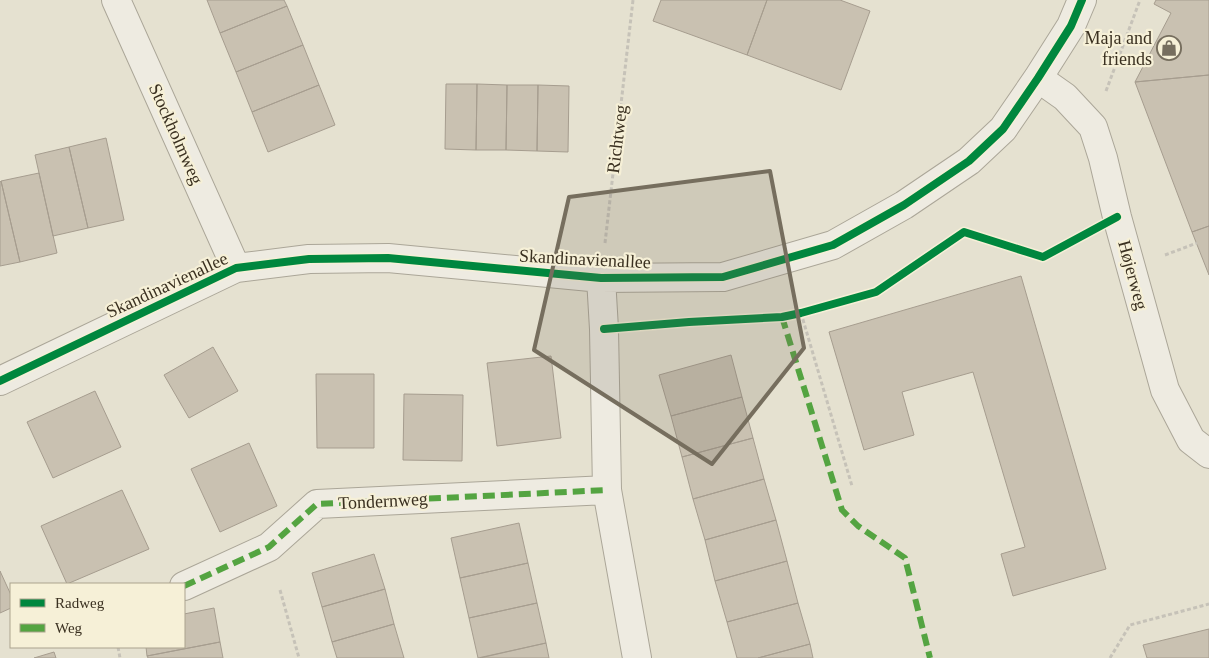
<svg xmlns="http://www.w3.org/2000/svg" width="1209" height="658" font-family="Georgia,serif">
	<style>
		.building { fill: #c9c1b1; stroke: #a69d8f }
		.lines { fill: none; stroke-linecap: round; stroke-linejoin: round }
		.street-casing { stroke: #aba698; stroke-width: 30 }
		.path { stroke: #c6c2b8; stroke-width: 3; stroke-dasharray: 4 2.5; stroke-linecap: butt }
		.street { stroke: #eeebe1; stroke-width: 28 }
		.quiet { stroke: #54a441; stroke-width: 6; stroke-dasharray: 12 6; stroke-linecap: butt }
		.cycleway-casing { stroke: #f6f0d7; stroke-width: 11 }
		.cycleway { stroke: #00873e; stroke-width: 8 }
		.marked { fill: #766e5e; fill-opacity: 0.2; stroke: #766e5e; stroke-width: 4; stroke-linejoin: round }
		.labels { text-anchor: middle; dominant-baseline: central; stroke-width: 4.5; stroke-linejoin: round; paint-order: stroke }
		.poi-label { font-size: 18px; fill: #3a3020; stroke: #f6f0d7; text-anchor: end }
		.street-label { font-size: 18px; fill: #3a3020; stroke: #f6f0d7 }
	</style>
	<rect width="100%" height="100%" fill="#e5e1d0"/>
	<!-- building -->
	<path class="building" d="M207,0H284L287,6L220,33Z
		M661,0H767L747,55L653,21Z
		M767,0H840L870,11L841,90L747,55Z
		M1156,0H1209V75L1135,82L1171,13L1154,4Z
		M287,6L303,45L236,72L220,33Z
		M303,45L319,85L252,112L236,72Z
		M1209,75V226L1192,232L1135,82Z
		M446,84H477L476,150L445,149Z
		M477,84L507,85L506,150H476Z
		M319,85L335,125L268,152L252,112Z
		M507,85H538L537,151L506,150Z
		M538,85L569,86L568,152L537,151Z
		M106,138L124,220L88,228L69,147Z
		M69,147L88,228L53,236L35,155Z
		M39,173L57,253L20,262L1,181Z
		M1,181L20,262L0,266V182Z
		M1209,226V275L1192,232Z
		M1021,276L1106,569L1013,596L1001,554L1025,547L973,372L902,392L914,435L864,450L829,332Z
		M213,347L238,391L189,418L164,375Z
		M731,355L742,397L671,416L659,375Z
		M551,356L561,438L497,446L487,363Z
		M316,374H374V448H317Z
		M95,391L121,447L53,478L27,422Z
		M404,394L463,395L462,461L403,460Z
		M742,397L753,438L682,457L671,416Z
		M753,438L764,479L693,499L682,457Z
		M249,443L277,506L220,532L191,469Z
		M764,479L776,520L705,540L693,499Z
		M122,490L149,549L67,584L41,526Z
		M776,520L787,561L715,581L705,540Z
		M519,523L528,563L460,578L451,538Z
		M374,554L385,589L322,607L312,573Z
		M787,561L798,603L727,622L715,581Z
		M528,563L537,603L469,618L460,578Z
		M0,571L11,595V608L0,613Z
		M385,589L394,624L332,642L322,607Z
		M537,603L546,643L478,658L469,618Z
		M798,603L810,644L758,658H737L727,622Z
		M214,608L220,642L147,656L146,647H184V614Z
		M394,624L404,658H337L332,642Z
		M1209,629V658H1147L1143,645Z
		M220,642L223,658H148L147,656Z
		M546,643L549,658H480Z
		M810,644L813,658H758Z
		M54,652L56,658H34Z"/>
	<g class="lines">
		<defs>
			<path id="street" d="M116,0L236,268
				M1038,78L1065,97L1093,127L1103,158L1117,217L1165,390L1191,440L1209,454
				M601,278L604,329L607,490L637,658
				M0,381L236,268L309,259L388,258L601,278L723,277L833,245L904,205L969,161L1003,129L1038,78L1071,26L1082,0
				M184,586L269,547L317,504L607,490"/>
		</defs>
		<!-- street casing -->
		<use href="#street" class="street-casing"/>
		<!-- path -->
		<path class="path" d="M1106,91L1140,0
			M605,243L633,0
			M1165,255L1197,243
			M801,313L852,486
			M280,590L299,658
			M118,647L120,658
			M1110,658L1130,625L1209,604"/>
		<!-- street -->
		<use href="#street" class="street"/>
		<!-- quiet -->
		<path class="quiet" d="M782,317L842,510L858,526L905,558L930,658
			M184,586L269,547L317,504L607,490"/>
		<defs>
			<path id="cycleway" d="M604,329L689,322L782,317L801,313L876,292L964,232L1043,257L1117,217
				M0,381L236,268L309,259L388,258L601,278L723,277L833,245L904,205L969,161L1003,129L1038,78L1071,26L1082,0"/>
		</defs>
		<!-- cycleway casing -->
		<use href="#cycleway" class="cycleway-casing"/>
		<!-- cycleway -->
		<use href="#cycleway" class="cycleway"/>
	</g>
	<!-- marked area -->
	<path class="marked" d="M770,171L804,348L712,464L534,350L569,197Z"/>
	<!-- icons -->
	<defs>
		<symbol id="shop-ring" viewBox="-11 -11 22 22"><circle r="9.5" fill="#f6f0d7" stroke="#766e5e" stroke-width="1.5"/><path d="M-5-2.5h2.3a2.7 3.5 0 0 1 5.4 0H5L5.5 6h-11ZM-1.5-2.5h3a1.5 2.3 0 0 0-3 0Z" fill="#766e5e"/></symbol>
	</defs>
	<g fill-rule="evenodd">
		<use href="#shop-ring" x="1155" y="34" width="28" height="28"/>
	</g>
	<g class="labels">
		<!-- poi labels -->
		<g class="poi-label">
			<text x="1152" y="38">Maja and<tspan x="1152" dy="21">friends</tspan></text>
		</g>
		<!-- street labels -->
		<g class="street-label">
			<text transform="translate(176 134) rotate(66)">Stockholmweg</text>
			<text transform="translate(617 139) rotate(-83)">Richtweg</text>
			<text transform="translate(585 259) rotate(3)">Skandinavienallee</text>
			<text transform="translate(1133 275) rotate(75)">Højerweg</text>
			<text transform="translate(167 285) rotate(-25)">Skandinavienallee</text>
			<text transform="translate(383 501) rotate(-3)">Tondernweg</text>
		</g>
	</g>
	<!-- legend -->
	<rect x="10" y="583" width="175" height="65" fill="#f6f0d7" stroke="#aba38e"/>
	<rect x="20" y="599" width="25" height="8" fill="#00873e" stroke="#aba38e"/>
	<text x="55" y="608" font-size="15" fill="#3a3020">Radweg</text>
	<rect x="20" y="624" width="25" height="8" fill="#54a441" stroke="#aba38e"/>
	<text x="55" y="633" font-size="15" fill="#3a3020">Weg</text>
</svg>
